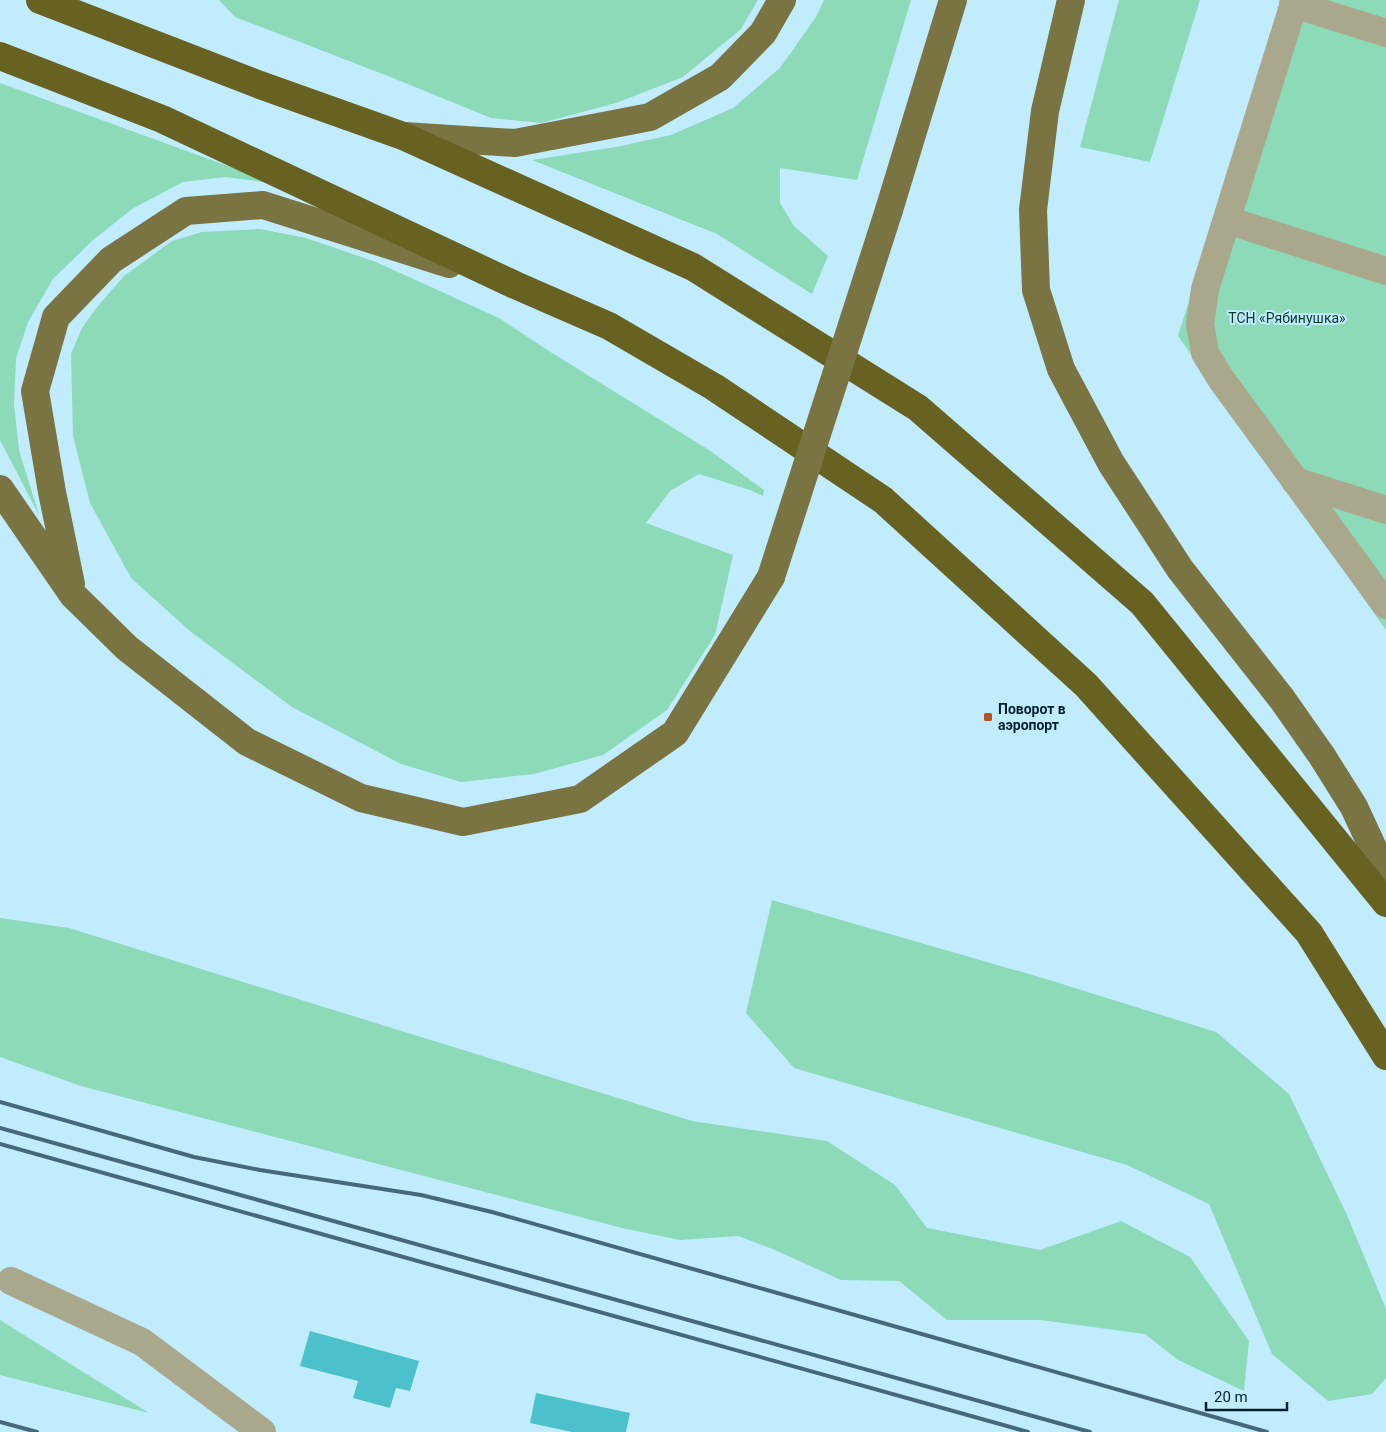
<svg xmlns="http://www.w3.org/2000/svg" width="1386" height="1432" font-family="Roboto,sans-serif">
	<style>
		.green { fill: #8cdab7 }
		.building { fill: #4cc1cc }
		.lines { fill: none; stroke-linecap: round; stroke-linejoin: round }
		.minor { stroke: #a9a88d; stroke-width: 28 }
		.major { stroke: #797441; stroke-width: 28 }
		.highway { stroke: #676222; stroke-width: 28 }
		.rail { stroke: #456976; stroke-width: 4 }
		.major-bridge { stroke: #797441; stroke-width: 28 }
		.poi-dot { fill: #b65220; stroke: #c1ecfe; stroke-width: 2 }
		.labels { text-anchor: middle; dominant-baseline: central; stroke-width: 4; stroke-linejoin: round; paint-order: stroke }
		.park-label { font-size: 14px; fill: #043b28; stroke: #c1ecfe }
		.poi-label { font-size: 14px; font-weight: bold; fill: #01202b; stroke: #c1ecfe; text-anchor: start }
	</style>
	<rect width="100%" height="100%" fill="#c1ecfe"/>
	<!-- green -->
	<path class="green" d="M219,0H758L741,29L683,77L616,103L541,123L491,118L393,78L235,17Z
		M824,0H911L857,180L780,168V203L794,226L828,256L812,294L717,234L532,160L616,147L671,135L733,108L780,68L816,17Z
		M1119,0H1200L1150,162L1080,147Z
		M1285,0H1386V630L1178,336Z
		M0,83L277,184L226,177L183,182L132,209L92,241L53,279L28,322L16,359L14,404L19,450L39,515L0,440Z
		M260,229L306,238L376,262L499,318L552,353L709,450L764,490L763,496L750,490L699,474L670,491L646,523L733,555L715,635L667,710L603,755L534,774L461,782L401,764L292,707L191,632L131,578L90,503L73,436L71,354L82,328L97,307L124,276L172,241L202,232Z
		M772,900L1046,979L1216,1032L1289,1094L1347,1215L1386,1309V1378L1372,1394L1328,1401L1272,1354L1209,1204L1127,1165L794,1068L746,1013Z
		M0,918L69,928L692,1121L827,1141L895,1185L927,1228L1040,1250L1121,1221L1190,1257L1249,1341L1244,1391L1178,1360L1145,1334L1040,1320H947L899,1281L841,1280L775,1250L738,1236L680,1240L622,1228L81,1086L0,1057Z
		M0,1320L149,1413L0,1375Z"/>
	<!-- building -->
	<path class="building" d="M310,1331L419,1361L410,1391L396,1388L390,1408L353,1398L358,1381L300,1366Z
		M536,1393L630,1413L626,1432H572L530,1423Z"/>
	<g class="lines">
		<!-- minor -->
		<path class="minor" d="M1295,0L1205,289L1200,324L1205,353L1221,379L1386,605
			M1293,4L1386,33
			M1227,220L1386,271
			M1295,481L1386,510
			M11,1281L142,1342L262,1432"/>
		<!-- major -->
		<path class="major" d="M1071,0L1045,111L1033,210L1036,290L1061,369L1111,463L1180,569L1282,699L1322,756L1354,807L1386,876
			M404,136L515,143L650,117L720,77L763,33L782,0
			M889,210L953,0
			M0,489L73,595L127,648L247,742L361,798L463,822L580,799L675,733L771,577
			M71,584L52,492L35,391L56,317L111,260L186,211L263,205L449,264"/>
		<!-- highway -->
		<path class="highway" d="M40,0L260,85L403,136L693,267L918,408L1142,603L1386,903
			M0,56L162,119L515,285L609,326L714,387L883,500L1086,685L1309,933L1386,1056"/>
		<!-- rail -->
		<path class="rail" d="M0,1102L194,1157L260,1170L421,1195L492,1212L1267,1432
			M0,1128L1090,1432
			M0,1144L1028,1432
			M0,1422L37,1432"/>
		<!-- major-bridge -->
		<path class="major-bridge" d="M771,577L889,210"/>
	</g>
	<!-- markers -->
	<rect class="poi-dot" x="983" y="712" width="10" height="10" rx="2.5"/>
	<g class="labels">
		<!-- park labels -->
		<g class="park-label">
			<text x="1287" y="318">ТСН «Рябинушка»</text>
		</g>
		<!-- poi labels -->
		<g class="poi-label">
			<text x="998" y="709">Поворот в<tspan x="998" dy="16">аэропорт</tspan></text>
		</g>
	</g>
	<!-- scale -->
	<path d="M1206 1402v8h81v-8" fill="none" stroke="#01202b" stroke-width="2.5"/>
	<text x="1214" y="1402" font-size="15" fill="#01202b" stroke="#c1ecfe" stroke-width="4" paint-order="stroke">20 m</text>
</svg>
